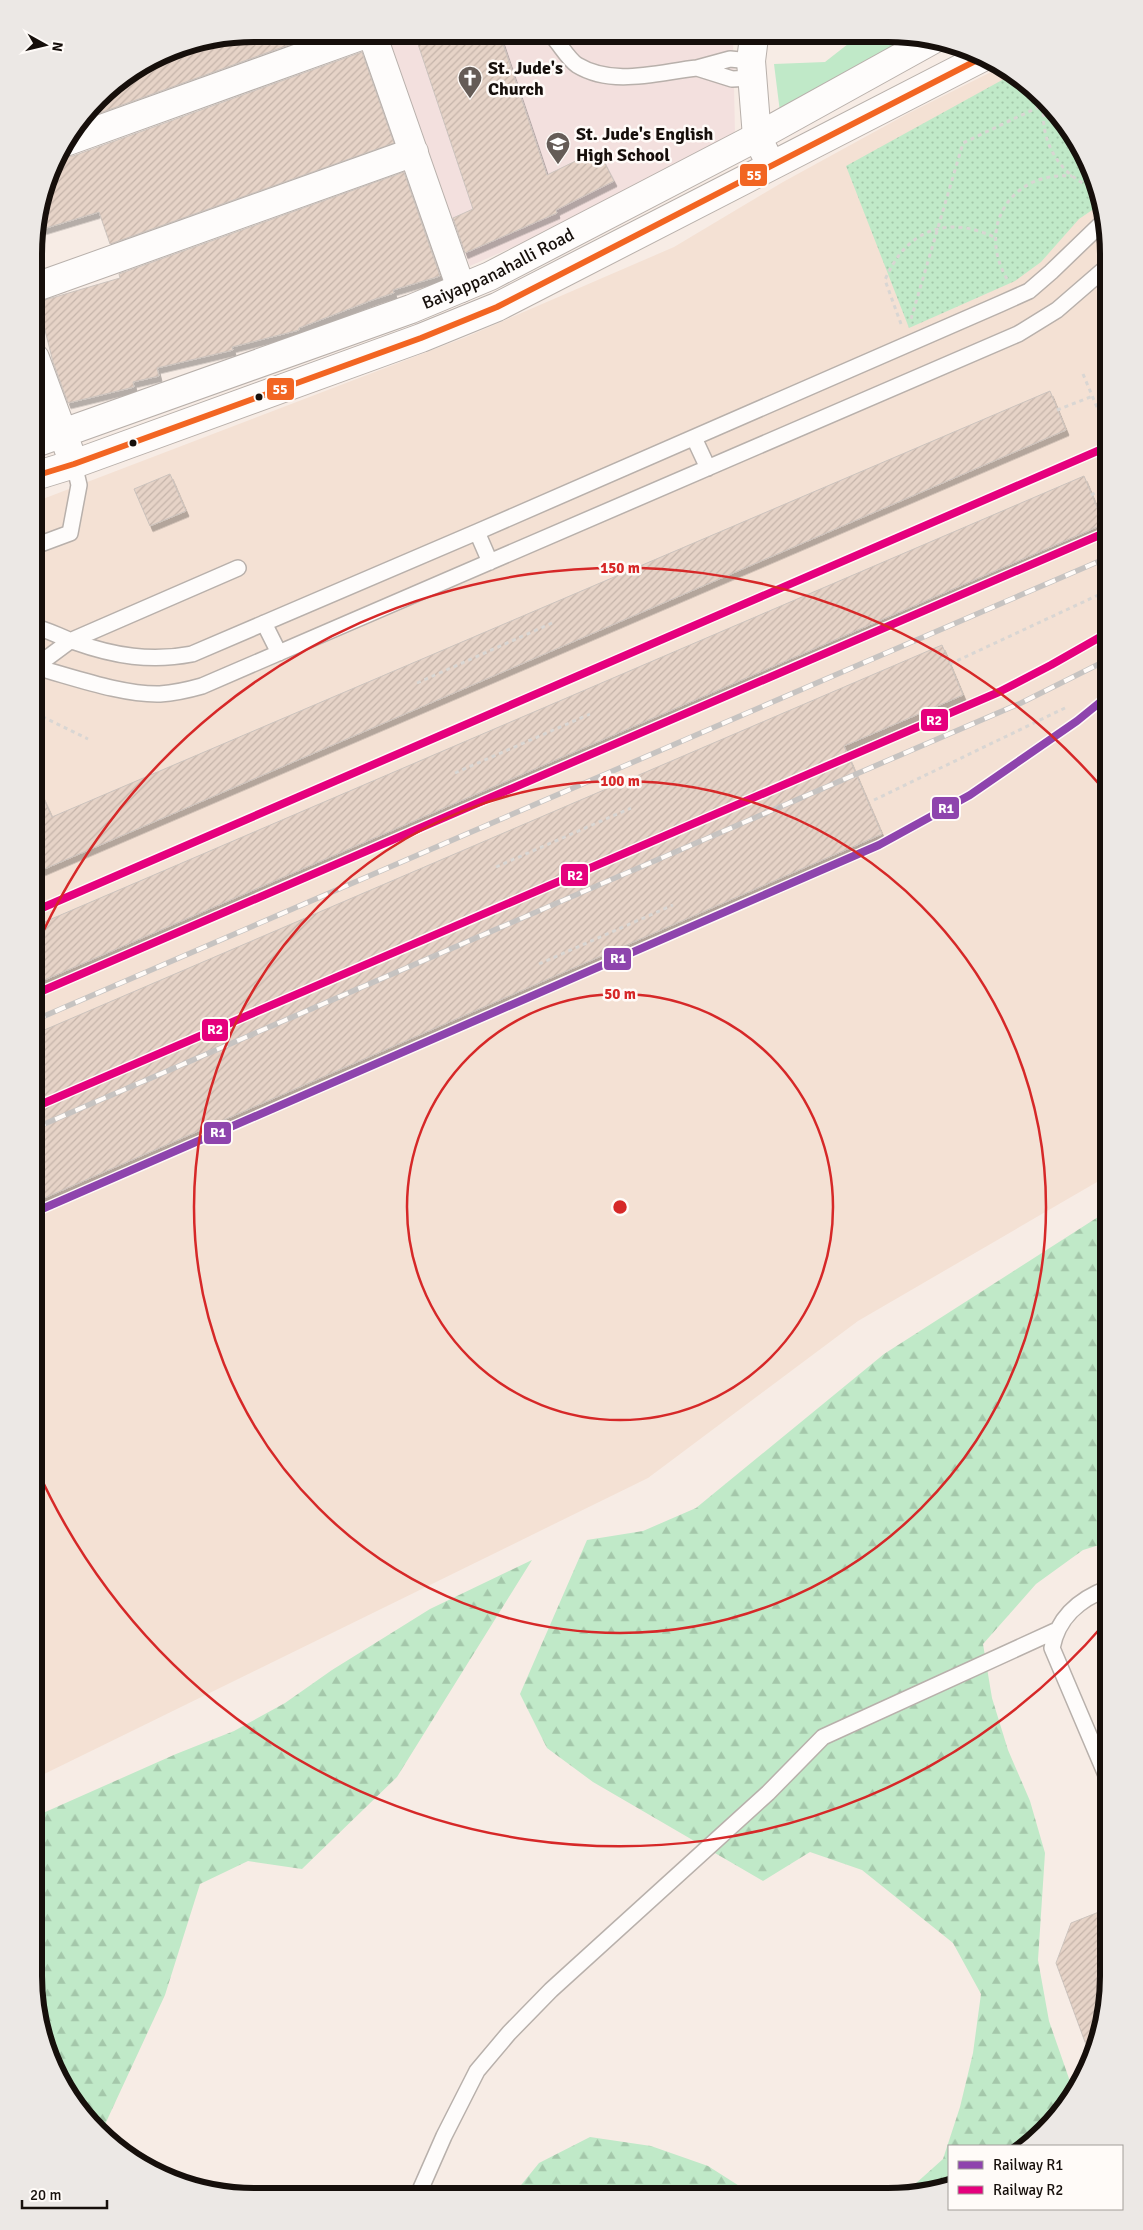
<svg xmlns="http://www.w3.org/2000/svg" width="1143" height="2230" font-family="Signika,sans-serif">
	<style>
		.built { fill: #f4e1d4 }
		.education { fill: #f3e0de }
		.forest { fill: url(#forest-firs) }
		.park { fill: #c0e9c8 }
		.garden { fill: url(#garden-dots) }
		.building { fill: url(#building-hatch); stroke: #ccc3bd; filter: url(#shadow) }
		.lines { fill: none; stroke-linecap: round; stroke-linejoin: round }
		.service-casing { stroke: #b8b0ab; stroke-width: 18 }
		.minor-casing { stroke: #b8b0ab; stroke-width: 30 }
		.tertiary-casing { stroke: #b8b0ab; stroke-width: 30 }
		.path { stroke: #d9d6d3; stroke-width: 3; stroke-dasharray: 4 4; stroke-linecap: butt }
		.service { stroke: #fefcfb; stroke-width: 15 }
		.minor { stroke: #fefcfb; stroke-width: 28 }
		.tertiary { stroke: #fefcfb; stroke-width: 28 }
		.rail-casing { stroke: #c6c3c1; stroke-width: 5.5 }
		.rail { stroke: #fffbf8; stroke-width: 4; stroke-dasharray: 11; stroke-linecap: butt }
		.bus-1-casing { stroke: #fffbf8; stroke-width: 10 }
		.bus-1 { stroke: #f26522; stroke-width: 6 }
		.rail-1-casing { stroke: #fffbf8; stroke-width: 11 }
		.rail-2-casing { stroke: #fffbf8; stroke-width: 11 }
		.rail-1 { stroke: #8e44ad; stroke-width: 8 }
		.rail-2 { stroke: #e5007d; stroke-width: 8 }
		.ring { fill: none; stroke: #d62828; stroke-width: 2.5 }
		.bus-dot { fill: #160f0b; stroke: #fffbf8; stroke-width: 2 }
		.labels { text-anchor: middle; dominant-baseline: central; stroke-width: 5; stroke-linejoin: round; paint-order: stroke }
		.poi-label { font-size: 18px; font-weight: bold; fill: #160f0b; stroke: #fffbf8; text-anchor: start }
		.street-label { font-size: 18px; fill: #160f0b; stroke: #fffbf8 }
		.rim { fill: none; stroke: #160f0b; stroke-width: 6 }
		.centre { fill: #d62828; stroke: #fffbf8; stroke-width: 2.5 }
		.ring-label { font-size: 15px; text-anchor: middle; font-weight: bold; fill: #d62828; stroke: #fffbf8; stroke-width: 5; stroke-linejoin: round; paint-order: stroke }
		.line-badge { stroke: #fffbf8; stroke-width: 2 }
		.badge-label { font-size: 14px; text-anchor: middle; font-weight: bold; fill: #fff }
	</style>
	<defs>
		<pattern id="forest-firs" width="22" height="20" patternUnits="userSpaceOnUse" patternTransform="scale(1.25)"><rect width="22" height="20" fill="#c0e9c8"/><path d="M5 1l3.5 6h-7zM16 11l3.5 6h-7z" fill="#a4c7aa"/></pattern>
		<pattern id="garden-dots" width="8" height="8" patternUnits="userSpaceOnUse" patternTransform="scale(1.25)"><rect width="8" height="8" fill="#c0e9c8"/><path d="M2 2h.1M6 6h.1" fill="none" stroke="#a4c7aa" stroke-width="1.8" stroke-linecap="round"/></pattern>
		<pattern id="building-hatch" width="6" height="6" patternUnits="userSpaceOnUse" patternTransform="scale(1.25)"><rect width="6" height="6" fill="#e6d3c7"/><path d="M-1 1l2-2M0 6l6-6M5 7l2-2" fill="none" stroke="#c5b4aa"/></pattern>
		<filter id="shadow"><feDropShadow dx="3" dy="5.5" stdDeviation="0" flood-color="#0004"/></filter>
	</defs>
	<rect width="100%" height="100%" fill="#f7ece5"/>
	<!-- built -->
	<path class="built" d="M1001,67L1034,88L1072,132L1098,184L1109,254V1175L858,1321L648,1478L34,1779L35,502L466,337L674,247L783,182L907,114Z"/>
	<!-- education -->
	<path class="education" d="M384,35L733,37L735,136L631,195L470,266Z"/>
	<!-- forest -->
	<path class="forest" d="M1109,1210V1542L1083,1550L1036,1584L983,1644L992,1698L1008,1750L1030,1801L1045,1853L1038,1960L1049,2021L1074,2093L1064,2110L1025,2146H949V2186L904,2194L943,2159L960,2107L973,2053L981,1994L953,1943L862,1870L810,1852L763,1881L593,1782L547,1748L520,1694L587,1540L643,1531L696,1508L884,1354Z
		M532,1560L397,1777L302,1869L248,1861L200,1884L165,1995L101,2133L71,2099L45,2046L34,1976V1817L176,1754L234,1731L285,1703L332,1670L430,1609Z
		M590,2137L651,2146L708,2166L755,2196L513,2195L539,2163Z"/>
	<!-- park -->
	<path class="park" d="M857,37L906,38L780,112L774,64L825,62Z"/>
	<!-- garden -->
	<path class="garden" d="M1013,74C1057,103 1092,152 1101,204L1079,219L1041,262L1015,281L909,328L846,166Z"/>
	<!-- building -->
	<path class="building" d="M254,34H319L86,118L109,89L170,50Z
		M415,35H500L547,175L598,150L614,181L556,210L557,213L465,253L453,218L473,209Z
		M362,52L394,143L110,244L99,212L36,231V226L59,153L66,156H73Z
		M404,172L440,276L393,290L394,293L375,299L299,328V330L232,347L233,350L157,368L159,376L133,382L134,387L68,403L53,362L38,302L120,278L119,274Z
		M1050,391L1066,430L35,873V780L52,817Z
		M170,474L186,511L150,526L134,489Z
		M1084,476L1104,524L35,984V926Z
		M942,645L963,695L844,746L882,834L35,1202V1034Z
		M1109,1908V1991L1092,2061L1056,1963L1071,1923Z"/>
	<g class="lines">
		<defs>
			<path id="service" d="M552,36C560,44 568,59 577,65C613,87 659,72 697,68
				M751,61L730,59L697,68L732,79L752,78
				M694,438L708,468
				M477,532L490,562
				M35,546L70,533L79,485L74,464
				M264,623L279,653
				M35,627C49,630 62,638 75,642C114,656 151,662 192,654L477,532L1000,304L1029,291L1051,272L1104,221
				M35,667C73,677 122,695 160,694C174,693 188,690 202,686L1018,334L1057,310L1109,265
				M35,667L70,641L238,568
				M1109,1782L1052,1648C1058,1617 1079,1599 1109,1588
				M418,2195L444,2136L477,2071L509,2033L551,1990L768,1793L823,1737L1055,1631"/>
			<path id="minor" d="M372,34L461,288
				M754,37L751,61L757,137L771,165
				M68,141L366,34
				M36,287L414,152
				M35,358L74,464"/>
			<g id="tertiary">
				<path id="s1" d="M35,443L411,309L490,276L757,137L934,39"/>
				<path d="M35,476L74,464L421,338L497,307L985,56"/>
			</g>
		</defs>
		<!-- service casing -->
		<use href="#service" class="service-casing"/>
		<!-- minor casing -->
		<use href="#minor" class="minor-casing"/>
		<!-- tertiary casing -->
		<use href="#tertiary" class="tertiary-casing"/>
		<!-- path -->
		<path class="path" d="M1044,105C1039,143 1062,179 1099,190
			M1007,279C976,226 1012,171 1072,176
			M911,319L963,143L1047,103
			M901,324L885,280C906,230 947,214 996,238
			M1083,374L1109,436
			M1057,410L1093,396
			M1091,495L1109,486
			M950,664L1109,590
			M417,683L552,623
			M35,713L88,739
			M455,773L590,714
			M874,800L1065,708
			M496,867L631,808
			M539,964L673,905"/>
		<!-- service -->
		<use href="#service" class="service"/>
		<!-- minor -->
		<use href="#minor" class="minor"/>
		<!-- tertiary -->
		<use href="#tertiary" class="tertiary"/>
		<defs>
			<path id="rail" d="M35,911L1109,446
				M35,994L1109,531
				M35,1020L1109,557
				M35,1107L999,692L1051,665L1109,632
				M35,1128L1021,703L1109,659
				M35,1212L879,845L970,795L1077,721L1109,695"/>
		</defs>
		<!-- rail casing -->
		<use href="#rail" class="rail-casing"/>
		<!-- rail -->
		<use href="#rail" class="rail"/>
		<defs>
			<path id="bus-1" d="M35,476L74,464L421,338L497,307L985,56"/>
		</defs>
		<!-- bus-1 casing -->
		<use href="#bus-1" class="bus-1-casing"/>
		<!-- bus-1 -->
		<use href="#bus-1" class="bus-1"/>
		<defs>
			<path id="rail-1" d="M35,1212L879,845L970,795L1077,721L1109,695"/>
			<path id="rail-2" d="M35,911L1109,446
				M35,994L1109,531
				M35,1107L999,692L1051,665L1109,632"/>
		</defs>
		<!-- rail-1 casing -->
		<use href="#rail-1" class="rail-1-casing"/>
		<!-- rail-2 casing -->
		<use href="#rail-2" class="rail-2-casing"/>
		<!-- rail-1 -->
		<use href="#rail-1" class="rail-1"/>
		<!-- rail-2 -->
		<use href="#rail-2" class="rail-2"/>
	</g>
	<!-- distance rings -->
	<g class="ring">
		<circle cx="620" cy="1207" r="213"/>
		<circle cx="620" cy="1207" r="426"/>
		<path d="M1106 1622A639 639 0 0 1 36 1467M36 947A639 639 0 0 1 1106 792"/>
	</g>
	<!-- icons -->
	<defs>
		<symbol id="church-pin" viewBox="-11 -11 22 30"><path d="M0 17L-7.5 6A9.5 9.5 0 1 1 7.5 6Z" fill="#655c57" stroke="#fffbf8"/><path d="M-1.2-6h2.4v3.5h3.3v2.4h-3.3V6h-2.4V-.1h-3.3v-2.4h3.3Z" fill="#fff"/></symbol>
		<symbol id="school-pin" viewBox="-11 -11 22 30"><path d="M0 17L-7.5 6A9.5 9.5 0 1 1 7.5 6Z" fill="#655c57" stroke="#fffbf8"/><path d="M0-5L7-2L0 1L-7-2ZM-4 1L0 2.5L4 1V4Q0 6-4 4Z" fill="#fff"/></symbol>
	</defs>
	<g fill-rule="evenodd">
		<use href="#church-pin" x="456" y="64" width="28" height="38"/>
		<use href="#school-pin" x="544" y="130" width="28" height="38"/>
	</g>
	<!-- markers -->
	<g class="bus-dot">
		<circle cx="259" cy="397" r="4.5"/>
		<circle cx="133" cy="443" r="4.5"/>
	</g>
	<g class="labels">
		<!-- poi labels -->
		<g class="poi-label">
			<text x="488" y="68">St. Jude's<tspan x="488" dy="21">Church</tspan></text>
			<text x="576" y="134">St. Jude's English<tspan x="576" dy="21">High School</tspan></text>
		</g>
		<!-- street labels -->
		<g class="street-label">
			<text stroke="none"><textPath href="#s1" startOffset="495">Baiyappanahalli Road</textPath></text>
		</g>
	</g>
	<!-- crop -->
	<path d="M0 0H1143V2230H0ZM254 42H888A212 212 0 0 1 1100 254V1976A212 212 0 0 1 888 2188H254A212 212 0 0 1 42 1976V254A212 212 0 0 1 254 42Z" fill="#ece8e5" fill-rule="evenodd"/>
	<path class="rim" d="M254 42H888A212 212 0 0 1 1100 254V1976A212 212 0 0 1 888 2188H254A212 212 0 0 1 42 1976V254A212 212 0 0 1 254 42Z"/>
	<circle cx="620" cy="1207" r="8" class="centre"/>
	<g class="ring-label">
		<text x="620" y="573">150 m</text>
		<text x="620" y="786">100 m</text>
		<text x="620" y="999">50 m</text>
	</g>
	<g class="line-badge">
		<rect x="739" y="163" width="29" height="24" rx="5" fill="#f26522"/>
		<rect x="266" y="377" width="29" height="24" rx="5" fill="#f26522"/>
		<rect x="920" y="708" width="29" height="24" rx="5" fill="#e5007d"/>
		<rect x="931" y="796" width="29" height="24" rx="5" fill="#8e44ad"/>
		<rect x="560" y="863" width="29" height="24" rx="5" fill="#e5007d"/>
		<rect x="603" y="947" width="29" height="24" rx="5" fill="#8e44ad"/>
		<rect x="201" y="1018" width="28" height="24" rx="5" fill="#e5007d"/>
		<rect x="203" y="1121" width="29" height="24" rx="5" fill="#8e44ad"/>
	</g>
	<g class="badge-label">
		<text x="754" y="180">55</text>
		<text x="280" y="394">55</text>
		<text x="934" y="725">R2</text>
		<text x="946" y="813">R1</text>
		<text x="575" y="880">R2</text>
		<text x="618" y="963">R1</text>
		<text x="215" y="1034">R2</text>
		<text x="218" y="1137">R1</text>
	</g>
	<!-- legend -->
	<rect x="948" y="2145" width="175" height="65" fill="#fffbf8" stroke="#a29d99"/>
	<rect x="958" y="2161" width="25" height="8" fill="#8e44ad" stroke="#a29d99"/>
	<text x="993" y="2170" font-size="15" fill="#160f0b">Railway R1</text>
	<rect x="958" y="2186" width="25" height="8" fill="#e5007d" stroke="#a29d99"/>
	<text x="993" y="2195" font-size="15" fill="#160f0b">Railway R2</text>
	<!-- north arrow -->
	<g transform="translate(45 45) rotate(98)" stroke="#fffbf8" stroke-width="4" paint-order="stroke">
	<path d="M0-4L9 19L0 12L-9 19Z" fill="#160f0b"/>
	<text y="-8" font-size="14" font-weight="bold" text-anchor="middle" fill="#160f0b">N</text>
	</g>
	<!-- scale -->
	<path d="M22 2200v8h85v-8" fill="none" stroke="#160f0b" stroke-width="2.5"/>
	<text x="30" y="2200" font-size="15" fill="#160f0b" stroke="#fffbf8" stroke-width="4" paint-order="stroke">20 m</text>
</svg>
